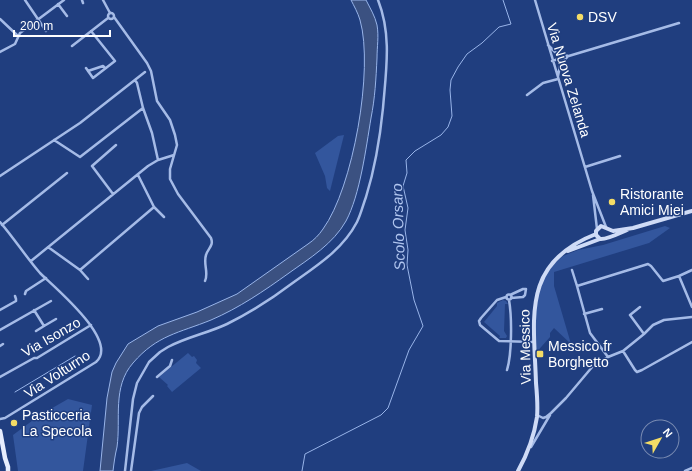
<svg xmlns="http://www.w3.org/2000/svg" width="692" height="471" font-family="Helvetica,sans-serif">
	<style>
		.green { fill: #33569d }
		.water { fill: #3b5181; stroke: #98b4e9 }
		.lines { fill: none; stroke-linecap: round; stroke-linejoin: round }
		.stream { stroke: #98b4e9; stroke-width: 1 }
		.street { stroke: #a5bbe7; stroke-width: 2.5 }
		.secondary { stroke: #cfdbf6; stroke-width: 4 }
		.primary { stroke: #e7edfd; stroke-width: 4.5 }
		.poi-dot { fill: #f4dc66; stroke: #203e7f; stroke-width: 1.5 }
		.labels { text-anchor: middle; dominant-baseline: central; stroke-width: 3; stroke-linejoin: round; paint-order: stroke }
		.poi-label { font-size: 14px; fill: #fff; stroke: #203e7f; text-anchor: start }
		.street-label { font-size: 14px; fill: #fff; stroke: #203e7f }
		.water-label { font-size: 15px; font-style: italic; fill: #b0c5ef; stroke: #203e7f }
	</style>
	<rect width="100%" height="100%" fill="#203e7f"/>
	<!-- green -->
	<path class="green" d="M344,135L330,191L327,188L325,176L315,153L338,136Z
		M665,226L670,228L649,243L554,272V286L571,344L554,328L550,333V337L534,355L533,310L537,287L547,269L563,256L578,250L603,245Z
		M503,300L506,301L508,304H505L504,331L507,336L506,338H499L500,336L484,322L497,306V303Z
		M188,353L192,357L194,356L197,360L196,363L201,368L172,392L167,386L168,385L159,377Z
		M68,399L92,405L83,471H18L13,435L40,415Z
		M187,463L201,471H151Z"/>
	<!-- water -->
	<path class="water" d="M351,0H366C370,8 375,16 377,25C379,36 377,47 377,58C376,79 375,98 371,118C366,148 360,195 346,221C333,244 310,258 289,273C264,291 239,308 211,320C179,333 157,335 133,363C112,387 121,419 117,447C115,455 114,463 113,471H100L107,398L112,372L116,363L128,344L158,326L197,312L237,294L308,244C314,240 319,235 323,229C353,188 374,69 360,20C358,13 354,6 351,0Z"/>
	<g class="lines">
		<!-- stream -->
		<path class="stream" d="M15,392L75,356
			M302,471L305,454L381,415L388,408L409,350L423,326L414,300L407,265L408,250L405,230L408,208L403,186L407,173L406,160L415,151L441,135L448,127L452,116L450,90L451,80L458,67L467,54L482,43L499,27L511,24L503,0"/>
		<!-- street -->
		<path class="street" d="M25,0L46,31
			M82,0L83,3
			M103,0L110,13
			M535,0L592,191L606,227
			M58,4L67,16
			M108 16a3 3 0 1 1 6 0a3 3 0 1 1-6 0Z
			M114,17L147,63L151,71L157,101L170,120L175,135L177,145L170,169V179L178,194L211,238C214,246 208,248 206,255C203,264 209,273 205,281
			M0,19L18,36
			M548,45L555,52L568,56
			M72,46L108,18
			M0,52L15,44L20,33L64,0
			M552,61L679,23
			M86,68L93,78L115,61L91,31
			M88,71L103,66L105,68
			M558,76L560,66L568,56
			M135,80L137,83L143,108L152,133L158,160
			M527,95L543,83L558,79
			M54,140L80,157L143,108
			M585,167L620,156
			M138,175L154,207L164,217
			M0,176L80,123L145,72
			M113,194L92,166L116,145
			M593,195L597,229
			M0,222C14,238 26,257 40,273C54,287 120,341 96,362L5,418L0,419
			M2,225L67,173
			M48,247L80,270L154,207
			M31,261L148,166L158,160L174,155
			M80,270L88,279
			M572,270L577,286
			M692,270L679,276L692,307
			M25,294L26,291L46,278
			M506.5 297a2.5 2.5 0 1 1 5 0a2.5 2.5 0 1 1-5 0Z
			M510,295L523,289H526L525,295L523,297L511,298
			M506,297L497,300L481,318L479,321L480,325L499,341L534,342
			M640,307L630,315L644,334
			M0,310L16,301V299L15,296
			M34,310L44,326L56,319
			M584,314L602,309
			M0,330L51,301
			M36,331L44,326
			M0,346L3,344
			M623,351L635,370L637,372L642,370L692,342
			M608,357L590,333L577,286L648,264L651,266L663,281L679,276
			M507,370C512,354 512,317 509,300
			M0,377L34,358H37L91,325
			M157,377L170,366L172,360
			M537,415L543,418L546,417L551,413L566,398L593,366L608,357L623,351L644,334L653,325L664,320L692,317
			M531,447L550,415
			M125,471L133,399L137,383L149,362L160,352L168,347C187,337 208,333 227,324C251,312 273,298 294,282C318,265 343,249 357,222C361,214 363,205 366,197C375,168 380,138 383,108C386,71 392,35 378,0
			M131,471L139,413L142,407L153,396
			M685,471L692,468"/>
		<!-- secondary -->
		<path class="secondary" d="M600,239L596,235V231L601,226L613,231L633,228L692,211
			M568,251L600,239C606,240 620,233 627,230
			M518,471C528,453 534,437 537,417C538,406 537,394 536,383C534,317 521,263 596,234"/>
		<!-- primary -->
		<path class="primary" d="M0,431L5,458L8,467V471"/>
	</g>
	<!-- markers -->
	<g class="poi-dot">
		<circle cx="580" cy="17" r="4"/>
		<circle cx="612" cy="202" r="4"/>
		<rect x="536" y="350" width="8" height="8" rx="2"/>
		<circle cx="14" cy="423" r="4"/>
	</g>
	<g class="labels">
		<!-- poi labels -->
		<g class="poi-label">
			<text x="588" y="17">DSV</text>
			<text x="620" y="194">Ristorante<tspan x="620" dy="16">Amici Miei</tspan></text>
			<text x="548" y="346">Messico fr<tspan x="548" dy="16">Borghetto</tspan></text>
			<text x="22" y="415">Pasticceria<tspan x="22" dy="16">La Specola</tspan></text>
		</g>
		<!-- street labels -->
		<g class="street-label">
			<text transform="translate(569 80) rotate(73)">Via Nuova Zelanda</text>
			<text transform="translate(51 337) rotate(-30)">Via Isonzo</text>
			<text transform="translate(525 347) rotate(-91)">Via Messico</text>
			<text transform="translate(57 374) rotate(-33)">Via Volturno</text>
		</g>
		<!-- water labels -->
		<g class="water-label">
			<text transform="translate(398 227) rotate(-92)">Scolo Orsaro</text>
		</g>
	</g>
	<!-- north arrow -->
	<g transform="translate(660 439) rotate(51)"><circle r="19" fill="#203e7f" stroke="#798bb2"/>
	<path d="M0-3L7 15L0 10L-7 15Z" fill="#f4dc66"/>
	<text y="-6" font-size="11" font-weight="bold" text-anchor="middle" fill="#ffffff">N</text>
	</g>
	<!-- scale -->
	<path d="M14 30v6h96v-6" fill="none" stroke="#ffffff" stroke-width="2"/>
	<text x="20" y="30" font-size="12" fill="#ffffff" stroke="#203e7f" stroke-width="3" paint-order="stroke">200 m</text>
</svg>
